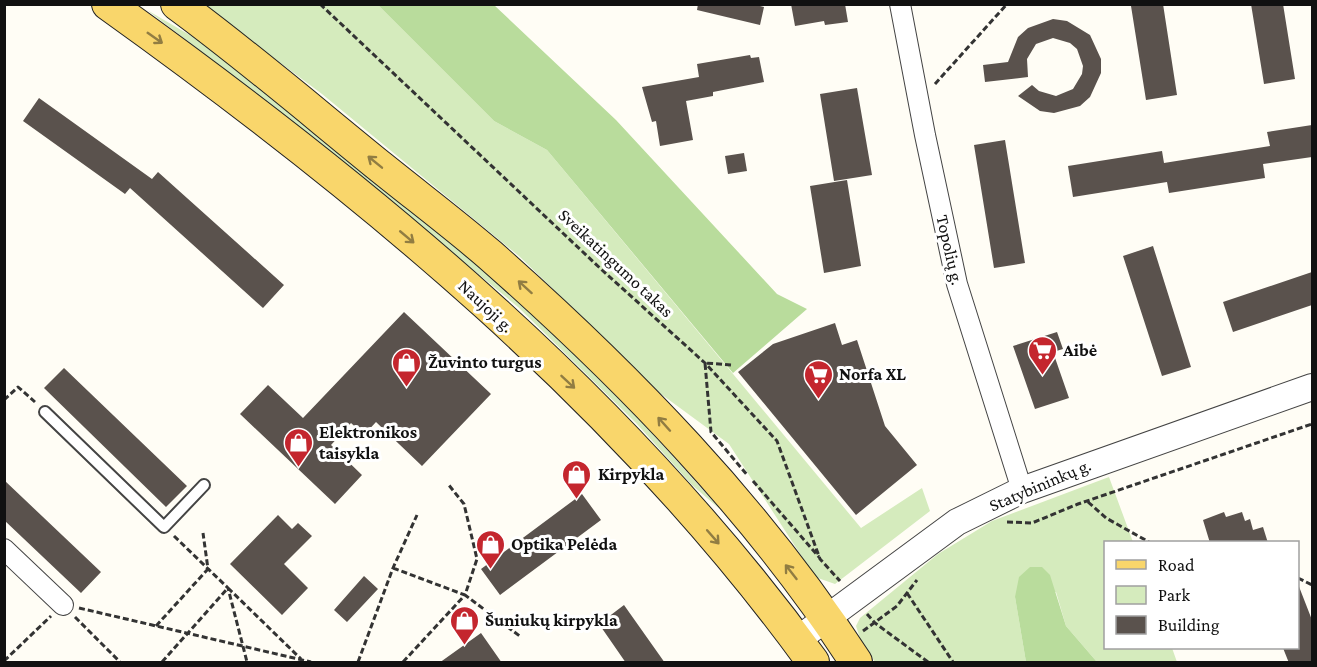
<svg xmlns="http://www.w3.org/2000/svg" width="1317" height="667" font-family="'Crimson Pro',serif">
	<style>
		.green { fill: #d5ebbd }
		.forest { fill: #b9dc9c }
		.building { fill: #5a524d }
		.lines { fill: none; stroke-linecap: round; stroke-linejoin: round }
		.service-casing { stroke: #444; stroke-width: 14 }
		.minor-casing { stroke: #444; stroke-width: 22 }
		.tertiary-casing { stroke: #444; stroke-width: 28 }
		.primary-casing { stroke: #222; stroke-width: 34 }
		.path { stroke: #333; stroke-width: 3; stroke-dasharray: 6 3; stroke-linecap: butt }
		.service { stroke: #fff; stroke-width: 10 }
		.minor { stroke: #fff; stroke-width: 20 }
		.tertiary { stroke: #fff; stroke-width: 26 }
		.primary { stroke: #f9d66b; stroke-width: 32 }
		.oneway { stroke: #917d42 }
		.labels { text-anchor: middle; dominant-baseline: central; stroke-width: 6; stroke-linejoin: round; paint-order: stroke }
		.street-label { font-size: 18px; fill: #111; stroke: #fff }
		.poi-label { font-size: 18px; font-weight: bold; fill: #111; stroke: #fff; text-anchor: start }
	</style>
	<rect width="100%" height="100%" fill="#fffdf5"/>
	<!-- green -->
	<path class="green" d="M203,5H378L494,121L547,150L861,528L922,488L930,511L835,584L815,577L729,444L661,394L520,257L322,94Z
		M147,10L200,41L471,259L570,350L640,420L722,511L692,485L636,423L518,307L313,137Z
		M1109,477L1133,542H1106V648H1172L1177,662H1097L1066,626L1056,592L1015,597L1026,662H875L861,641L856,626L860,618L938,554L992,521Z"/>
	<!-- forest -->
	<path class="forest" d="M378,5H494L616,120L777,294L807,309L733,373L547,150L494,121Z
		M1030,567H1042L1050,575L1066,626L1097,662H1026L1015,597L1019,577Z"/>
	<!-- building -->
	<path class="building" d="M698,4H752L764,7L760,25L697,10Z
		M791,4H845L848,22L825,25L824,21L795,26Z
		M1163,4L1177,95L1146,100L1131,6Z
		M1251,4H1283L1295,79L1264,84Z
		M1053,19L1067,21L1090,35L1101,59V73L1090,97L1080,106L1054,113L1040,111L1018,96L1032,85L1039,91L1056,96L1073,89L1082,74L1083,66L1077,49L1070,43L1053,38L1036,44L1027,59L1028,77L985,82L983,65L1008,62L1018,37L1028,28Z
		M750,55L751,58L759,57L764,82L713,92V96L686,101L693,140L660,146L656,121L652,122L642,87L699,77L697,64Z
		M857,88L872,175L834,181L820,94Z
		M39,98L152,179L158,172L284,285L263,308L130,188L125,194L23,121Z
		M1312,125V157L1263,164L1265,178L1169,193L1167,182L1073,197L1068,166L1162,151L1164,163L1270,146L1267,132Z
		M1005,140L1025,263L994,268L974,145Z
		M744,153L747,171L728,174L725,156Z
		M847,180L861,266L824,273L810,186Z
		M1153,246L1191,367L1162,376L1123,256Z
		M1312,272V305L1233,332L1223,302Z
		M404,312L491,394L422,466L376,422L364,435L351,423L331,445L362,475L335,504L240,414L268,385L303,418Z
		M835,323L842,345L857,340L885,426L917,465L856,515L738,372L773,344Z
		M1057,332L1063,349L1053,352L1069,398L1035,409L1013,346Z
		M64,368L187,486L166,507L44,388Z
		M4,480L101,572L81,593L4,520Z
		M582,494L601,520L500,595L481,569Z
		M1224,512L1226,517L1242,512L1245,521L1250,519L1253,530L1263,527L1268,543H1210L1203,520Z
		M278,515L292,529L298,523L312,536L284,564L308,588L282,615L230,564Z
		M364,576L378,589L347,622L334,610Z
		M1298,584L1312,620V663H1289L1283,648H1298Z
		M624,605L665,663H626L599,624Z
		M481,633L502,663H439Z"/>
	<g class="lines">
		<defs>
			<path id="service" d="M45,412L164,527L204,485"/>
			<path id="minor" d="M900,4L925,135L957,284L1022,490
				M4,549L63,605"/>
			<path id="tertiary" d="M797,640L957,522L1022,490L1312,387"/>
			<path id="primary" d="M108,4C369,191 624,401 813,662
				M177,4C248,56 314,113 382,168C418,197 455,225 490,255C626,375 757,509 856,662"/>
		</defs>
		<!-- service casing -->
		<use href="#service" class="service-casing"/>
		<!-- minor casing -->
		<use href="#minor" class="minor-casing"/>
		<!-- tertiary casing -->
		<use href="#tertiary" class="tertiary-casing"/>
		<!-- primary casing -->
		<use href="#primary" class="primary-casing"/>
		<!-- path -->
		<path class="path" d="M320,4L602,270L705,363L777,441L820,559L840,581
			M935,84L1007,4
			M731,365L705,363L711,432L748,476
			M4,400L18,387L35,402
			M753,481L819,557
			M1088,502L1106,518L1149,542
			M1007,522L1032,523L1078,504L1312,424
			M174,536L228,588L247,662
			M393,568L465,595L477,559L464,504L448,484
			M1298,578L1312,585
			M907,593L953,662
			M79,608L311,662
			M867,614L875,623L928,662
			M75,617L120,662
			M156,626L208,569L203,533
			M863,631L897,606L917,580
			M4,661L51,616
			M162,662L228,588L301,659
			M358,662L393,568L417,515
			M403,662L465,595L521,637"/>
		<!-- service -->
		<use href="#service" class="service"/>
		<!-- minor -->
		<use href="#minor" class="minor"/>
		<!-- tertiary -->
		<use href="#tertiary" class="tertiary"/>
		<!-- primary -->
		<use href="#primary" class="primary"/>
	</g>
	<!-- one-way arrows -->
	<defs><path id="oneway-shaft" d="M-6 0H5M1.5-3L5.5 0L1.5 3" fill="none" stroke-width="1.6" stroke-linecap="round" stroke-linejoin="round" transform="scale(1.5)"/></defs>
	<g class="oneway">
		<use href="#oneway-shaft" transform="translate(155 38) rotate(35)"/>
		<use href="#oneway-shaft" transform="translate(375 162) rotate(-141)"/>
		<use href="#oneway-shaft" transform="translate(407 237) rotate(40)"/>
		<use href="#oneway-shaft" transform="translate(525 287) rotate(-138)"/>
		<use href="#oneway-shaft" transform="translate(568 382) rotate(43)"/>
		<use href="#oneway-shaft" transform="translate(664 424) rotate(-132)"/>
		<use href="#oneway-shaft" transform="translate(713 537) rotate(49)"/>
		<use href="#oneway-shaft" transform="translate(791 572) rotate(-128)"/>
	</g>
	<!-- icons -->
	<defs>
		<symbol id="supermarket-pin" viewBox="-11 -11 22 30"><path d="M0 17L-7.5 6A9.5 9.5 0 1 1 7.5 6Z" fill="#c4262e" stroke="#fff"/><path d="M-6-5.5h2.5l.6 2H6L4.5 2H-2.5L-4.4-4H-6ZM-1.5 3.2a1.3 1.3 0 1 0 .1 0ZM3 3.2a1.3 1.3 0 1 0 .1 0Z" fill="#fff"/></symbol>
		<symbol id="shop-pin" viewBox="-11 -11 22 30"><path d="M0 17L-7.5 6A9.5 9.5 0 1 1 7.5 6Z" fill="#c4262e" stroke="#fff"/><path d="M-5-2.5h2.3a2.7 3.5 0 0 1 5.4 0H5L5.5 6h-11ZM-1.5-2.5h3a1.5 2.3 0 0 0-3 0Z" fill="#fff"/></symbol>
	</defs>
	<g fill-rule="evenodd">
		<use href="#supermarket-pin" x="1026" y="334" width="33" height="45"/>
		<use href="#shop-pin" x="390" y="346" width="33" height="45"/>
		<use href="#supermarket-pin" x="802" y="358" width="33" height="45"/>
		<use href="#shop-pin" x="282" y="426" width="33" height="45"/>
		<use href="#shop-pin" x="560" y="458" width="33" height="45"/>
		<use href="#shop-pin" x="474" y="528" width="33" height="45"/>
		<use href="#shop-pin" x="448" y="604" width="33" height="45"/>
	</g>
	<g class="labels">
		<!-- street labels -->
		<g class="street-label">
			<text transform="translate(950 250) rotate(77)">Topolių g.</text>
			<text transform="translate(616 263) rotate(43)">Sveikatingumo takas</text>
			<text transform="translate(486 306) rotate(43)">Naujoji g.</text>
			<text transform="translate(1040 485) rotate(-23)">Statybininkų g.</text>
		</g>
		<!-- poi labels -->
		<g class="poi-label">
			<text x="1063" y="350">Aibė</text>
			<text x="428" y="362">Žuvinto turgus</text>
			<text x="839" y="374">Norfa XL</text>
			<text x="319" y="432">Elektronikos<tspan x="319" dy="21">taisykla</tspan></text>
			<text x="598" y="474">Kirpykla</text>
			<text x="511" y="544">Optika Pelėda</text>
			<text x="485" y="620">Šuniukų kirpykla</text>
		</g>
	</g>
	<!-- border -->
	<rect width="1317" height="667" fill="none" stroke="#111111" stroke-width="12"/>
	<!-- legend -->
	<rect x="1104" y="541" width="195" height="108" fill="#ffffff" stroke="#a0a0a0" stroke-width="1.5"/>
	<rect x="1116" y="560" width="30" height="9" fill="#f9d66b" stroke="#a0a0a0" stroke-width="1.5"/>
	<text x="1158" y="571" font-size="18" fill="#111111">Road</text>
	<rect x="1116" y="586" width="30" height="18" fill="#d5ebbd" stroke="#a0a0a0" stroke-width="1.5"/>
	<text x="1158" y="601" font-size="18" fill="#111111">Park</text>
	<rect x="1116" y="616" width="30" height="18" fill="#5a524d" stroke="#a0a0a0" stroke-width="1.5"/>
	<text x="1158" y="631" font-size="18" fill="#111111">Building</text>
</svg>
